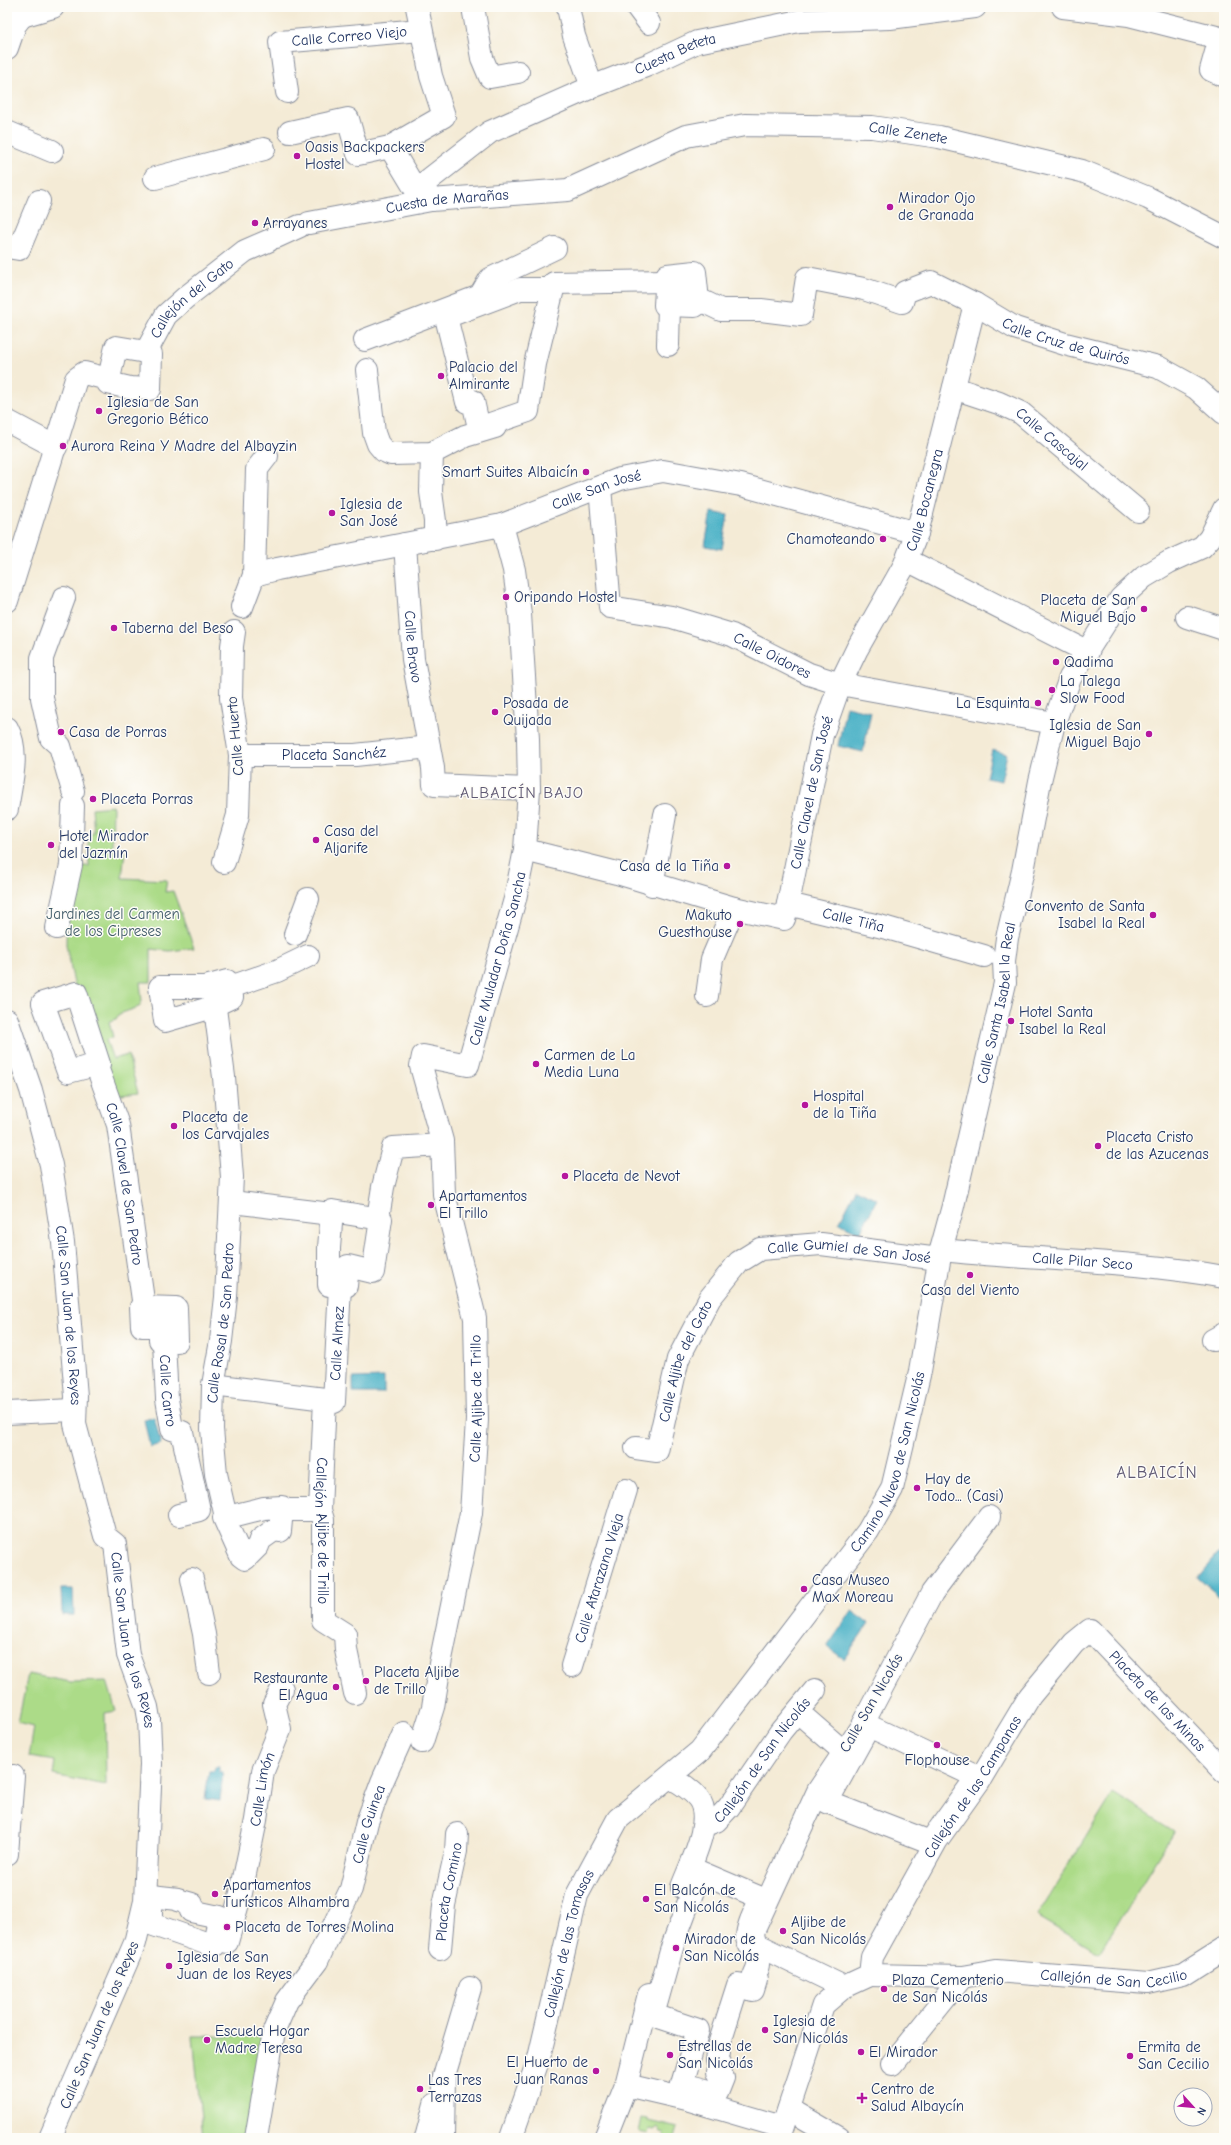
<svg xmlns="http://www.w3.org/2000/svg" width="1231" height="2145" font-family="'Comic Neue',sans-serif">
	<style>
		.green { fill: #acdb88; stroke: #648573 }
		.water { fill: #48b1c6; stroke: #327092 }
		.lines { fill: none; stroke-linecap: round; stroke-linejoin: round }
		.minor-casing { stroke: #888d9a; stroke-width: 24 }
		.minor { stroke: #fff; stroke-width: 22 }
		.poi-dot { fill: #b5179e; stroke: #fdfcf7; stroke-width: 1.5 }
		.labels { text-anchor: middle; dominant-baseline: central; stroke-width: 3; stroke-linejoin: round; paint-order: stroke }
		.street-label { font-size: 15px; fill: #1b2f5e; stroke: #fdfcf7 }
		.poi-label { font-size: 15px; fill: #1b2f5e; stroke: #fdfcf7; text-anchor: start }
		.park-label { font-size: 15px; fill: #3f5a68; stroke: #fdfcf7 }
		.neighbourhood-label { font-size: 16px; letter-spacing: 1px; fill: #5f5974; stroke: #fdfcf7 }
		.quarter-label { font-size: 17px; letter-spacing: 1px; fill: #5f5974; stroke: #fdfcf7 }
	</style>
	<rect width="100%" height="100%" fill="#fdfcf7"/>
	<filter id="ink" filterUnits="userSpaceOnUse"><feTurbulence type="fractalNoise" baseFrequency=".025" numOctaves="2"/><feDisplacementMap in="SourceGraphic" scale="8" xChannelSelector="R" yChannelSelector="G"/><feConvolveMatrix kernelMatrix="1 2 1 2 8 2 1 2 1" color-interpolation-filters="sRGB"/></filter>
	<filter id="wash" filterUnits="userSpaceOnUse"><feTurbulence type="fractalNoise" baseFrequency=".012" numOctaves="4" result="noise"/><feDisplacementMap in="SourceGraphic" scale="16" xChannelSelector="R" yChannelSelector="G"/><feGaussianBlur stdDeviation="0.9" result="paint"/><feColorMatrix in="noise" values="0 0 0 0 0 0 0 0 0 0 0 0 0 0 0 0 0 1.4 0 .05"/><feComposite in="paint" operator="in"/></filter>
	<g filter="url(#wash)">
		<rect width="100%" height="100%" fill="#f4ebd6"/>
		<!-- green -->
		<path class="green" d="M113,806L112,850H125L122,878L167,880L165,892L173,891L194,948L170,951L151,949V982H140L142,1001L139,1007L119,1014L116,1019L109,1022L113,1037L106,1040L113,1059L128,1055L138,1093L113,1096L76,993L66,945L67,887L74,866H89L88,834L94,833L92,808Z
			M28,1674L71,1682L107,1681L116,1711L105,1713L106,1785L53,1775L55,1761L29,1757L34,1727L18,1723Z
			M1113,1793L1174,1831L1099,1953L1037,1916Z
			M193,2036H266L250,2138H203Z
			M642,2118L648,2119V2121L678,2128L675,2138H664L665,2133L661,2132L658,2127L654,2130L650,2129L648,2134L639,2132Z"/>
		<!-- water -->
		<path class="water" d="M711,512L728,515L722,549L705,546Z
			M846,706L871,712L863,752L838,746Z
			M992,750L1007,754L1001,781L986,778Z
			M856,1189L877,1199L860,1233L839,1223Z
			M384,1377V1393H353V1378Z
			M154,1417L161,1444L150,1447L144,1420Z
			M1220,1552L1224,1554V1594L1221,1598L1198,1578Z
			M61,1589H73L74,1615H62Z
			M852,1611L869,1623L844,1659L827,1647Z
			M215,1767H219V1772H223L220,1801L205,1799L209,1771H214Z"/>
	</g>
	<g filter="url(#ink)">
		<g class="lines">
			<defs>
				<g id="minor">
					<path d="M473,7L482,58L490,77L518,72"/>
					<path d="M568,7L574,36L592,87"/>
					<path d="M637,7L649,23"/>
					<path d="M1063,7L1129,15L1220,38L1211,70L1224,76"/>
					<path d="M22,16L53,7"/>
					<path d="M7,48L15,25L22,16L23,7"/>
					<path id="s1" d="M287,92L280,42L421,30"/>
					<path d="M7,132L52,151"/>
					<path d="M290,132L348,119L358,154L390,147L414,187L422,185"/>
					<path d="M390,147L444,116L431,76L417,7"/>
					<path d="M155,178L264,149"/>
					<path id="s2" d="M431,200L422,185L490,132L592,87L648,65L697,42L799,21L890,18L975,7"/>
					<path id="s3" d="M309,223L431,200L568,190L686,136L745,125L872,127L939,137L1082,171L1148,198L1224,237"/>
					<path d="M276,237L300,226"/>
					<path d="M7,247L19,249L39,201"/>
					<path d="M695,272L697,291L695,306L665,305L667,275Z"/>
					<path id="s4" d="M554,283L666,281L696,298L721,310H761L801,315L807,278L864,289L902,302L905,292L931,282L975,304L1015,328L1065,344L1158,367L1196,388L1224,413"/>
					<path d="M520,289H553L535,364L528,411L479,428L473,401L467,402L446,317Z"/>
					<path d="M365,340L480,296L490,279L555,248"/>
					<path d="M668,345L669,305L676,292"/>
					<path d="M116,347L140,351L151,354L150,389L130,388L108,383Z"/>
					<path id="s5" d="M146,352L166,315L185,298L245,251L268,241"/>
					<path d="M367,370L374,433L378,444L384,451L391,454L432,453L465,436L495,427"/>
					<path id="s6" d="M954,388L999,403L1021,413L1138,511"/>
					<path d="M7,421L56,447"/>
					<path d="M432,453L431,492L435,521V539"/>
					<path id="s7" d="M600,487L610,607L672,617L732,635L809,674L840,684L1054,723"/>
					<path id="s8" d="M405,544L413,659L433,768L434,785L529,789"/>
					<path d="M907,560L1088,652"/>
					<path id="s9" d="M254,575L277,569L502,525L620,479L663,471L741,485L917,533"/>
					<path d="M64,598L42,658V698L51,738L60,746L73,791"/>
					<path d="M7,601L76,379L84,373L104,378"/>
					<path d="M242,607L254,575L257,469L267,456"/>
					<path d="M1187,617L1224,629"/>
					<path d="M7,728C20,752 11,783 7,809"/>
					<path id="s10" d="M240,755H355L429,747"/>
					<path id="s11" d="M525,850L617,873L734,908L784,919L788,904L887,928L984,956"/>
					<path d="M224,862L238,815L240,755L231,698L232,646L234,632"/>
					<path d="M652,885L665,815"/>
					<path id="s12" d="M788,904L822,735L840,684L857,649L904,566L917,533L975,304"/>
					<path d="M57,928L71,865L73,806"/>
					<path d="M295,934L308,899"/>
					<path d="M227,981L232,997L206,1009L165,1021L160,987H205Z"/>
					<path d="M76,993L99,1064L68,1072L43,1003Z"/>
					<path d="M707,996L712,959L734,908"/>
					<path id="s13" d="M7,1020L31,1090L51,1165L63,1242L76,1396L75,1424L105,1536L115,1544L128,1655L147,1707L149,1719L151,1764L145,1901L135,1943L50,2138"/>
					<path id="s14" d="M96,1064L118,1125L144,1307L163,1324L167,1399L172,1429L182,1432L199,1510L179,1515"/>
					<path d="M232,1202L331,1214"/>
					<path d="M332,1211L381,1219L373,1272L348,1266L346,1286L329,1285V1248Z"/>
					<path d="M378,1218L383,1187L393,1148L442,1145"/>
					<path id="s15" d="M941,1250C1035,1260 1131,1260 1224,1277"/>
					<path d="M141,1307L176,1308L177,1341L160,1340V1326H142Z"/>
					<path d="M1213,1340L1224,1334"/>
					<path id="s16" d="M213,1385L325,1399L334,1402L340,1286"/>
					<path id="s17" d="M325,1399L320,1510L323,1520V1620L345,1634L346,1650L355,1693"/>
					<path d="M7,1413L74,1410"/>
					<path id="s18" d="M636,1448L657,1451L678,1359L710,1298L739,1262L760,1249L821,1244L939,1259"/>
					<path d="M282,1510L280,1531L274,1530L260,1540L258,1546L245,1559L241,1556L224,1518L264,1508L282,1507V1510H320"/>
					<path id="s19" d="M226,1517L216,1474L212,1429L213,1385L221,1341L226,1297L232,1177L224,1077L213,993L277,971L308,956"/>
					<path id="s20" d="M989,1517L932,1593L861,1727L818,1791L753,1932L754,1940L757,1945L844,1987L870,1975L872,1957L937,1840L979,1781L1030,1696L1074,1643L1090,1630L1224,1771"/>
					<path d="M192,1579L204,1634L209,1673"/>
					<path id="s21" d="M572,1666L626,1490"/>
					<path d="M806,1719L844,1752"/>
					<path d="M869,1726L977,1777L930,1842L827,1802Z"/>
					<path id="s22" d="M422,1742L433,1707L440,1664L471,1513L477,1420L475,1318L444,1194L442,1141L421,1066L423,1056L468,1065L515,899L525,850L529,789L528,739L520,614L514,570L502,525"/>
					<path d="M670,1777C680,1783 691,1789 698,1798C715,1819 690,1865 682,1887"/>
					<path id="s23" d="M705,1825L716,1821L729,1807L781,1731L815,1690"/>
					<path d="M7,1854L13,1776"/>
					<path d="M700,1872L761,1898C756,1910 747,1925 747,1938C748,1948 759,1953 758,1964C758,1969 754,1974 753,1979L756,1980L753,1990L738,1985L717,2051L719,2052L717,2060L720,2063L718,2072L723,2078L717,2093L682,2084L698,2030L653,2015L673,1944Z"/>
					<path d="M151,1896L178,1899V1900L192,1904L191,1911L219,1917L214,1946L151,1924Z"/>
					<path id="s24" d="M227,1942L241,1893L256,1820L263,1771L280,1729L274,1704L282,1689"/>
					<path id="s25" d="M440,1949L444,1905L456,1851L457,1834"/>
					<path id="s26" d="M870,1975L962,1977L996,1971L1148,1983L1183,1975L1224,1949"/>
					<path d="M892,2064L962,1977"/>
					<path d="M626,2085L686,2099L782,2127"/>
					<path d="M789,2109L839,2138"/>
					<path id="s27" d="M256,2138L274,2031L287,2001L317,1961L351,1889L367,1822L382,1782L404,1733"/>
					<path d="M426,2138L435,2104"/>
					<path d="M443,2138L444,2076L470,1988"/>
					<path id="s28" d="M511,2138L539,2058L577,1895L618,1819L700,1751L868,1531L892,1489L920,1371L941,1250L953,1206L1005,983L1004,961L1007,938L1023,871L1040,781L1054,723L1070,678L1121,598L1144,577L1169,562L1202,547L1210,538L1224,509"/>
					<path d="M605,2138L626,2085L649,1994"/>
					<path d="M779,2138L823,2005L844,1987"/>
				</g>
			</defs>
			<!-- minor casing -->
			<use href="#minor" class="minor-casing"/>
			<!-- minor -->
			<use href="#minor" class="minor"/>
		</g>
	</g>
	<!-- markers -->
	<g class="poi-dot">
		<circle cx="297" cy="156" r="4"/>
		<circle cx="890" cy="207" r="4"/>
		<circle cx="255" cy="223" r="4"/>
		<circle cx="441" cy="376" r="4"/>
		<circle cx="99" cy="411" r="4"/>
		<circle cx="63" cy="446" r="4"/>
		<circle cx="586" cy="472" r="4"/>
		<circle cx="332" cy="513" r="4"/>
		<circle cx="883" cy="539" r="4"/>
		<circle cx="506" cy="597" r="4"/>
		<circle cx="1144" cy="609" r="4"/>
		<circle cx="114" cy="628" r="4"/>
		<circle cx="1056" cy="662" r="4"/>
		<circle cx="1052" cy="690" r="4"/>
		<circle cx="1038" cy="703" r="4"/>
		<circle cx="495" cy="712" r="4"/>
		<circle cx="61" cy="732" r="4"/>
		<circle cx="1149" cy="734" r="4"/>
		<circle cx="93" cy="799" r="4"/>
		<circle cx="316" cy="840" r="4"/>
		<circle cx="51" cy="845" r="4"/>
		<circle cx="727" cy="866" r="4"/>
		<circle cx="1153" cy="915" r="4"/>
		<circle cx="740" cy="924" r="4"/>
		<circle cx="1011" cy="1021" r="4"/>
		<circle cx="536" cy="1064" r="4"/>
		<circle cx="805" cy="1105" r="4"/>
		<circle cx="174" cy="1126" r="4"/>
		<circle cx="1098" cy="1146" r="4"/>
		<circle cx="565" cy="1176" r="4"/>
		<circle cx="431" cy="1205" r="4"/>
		<circle cx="970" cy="1275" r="4"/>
		<circle cx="917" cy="1488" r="4"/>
		<circle cx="804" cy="1589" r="4"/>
		<circle cx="366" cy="1681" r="4"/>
		<circle cx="336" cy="1687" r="4"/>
		<circle cx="937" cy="1745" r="4"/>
		<circle cx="215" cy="1894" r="4"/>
		<circle cx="646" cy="1899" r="4"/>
		<circle cx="227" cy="1927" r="4"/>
		<circle cx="783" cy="1931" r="4"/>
		<circle cx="676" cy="1948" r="4"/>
		<circle cx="169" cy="1966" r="4"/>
		<circle cx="884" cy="1989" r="4"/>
		<circle cx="765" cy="2030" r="4"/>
		<circle cx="207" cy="2040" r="4"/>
		<circle cx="861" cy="2052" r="4"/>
		<circle cx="670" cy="2055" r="4"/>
		<circle cx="1130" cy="2056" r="4"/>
		<circle cx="596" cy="2071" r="4"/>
		<circle cx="420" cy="2089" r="4"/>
		<path d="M860 2092h4v4h4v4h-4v4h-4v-4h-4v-4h4z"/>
	</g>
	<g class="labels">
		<!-- street labels -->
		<g class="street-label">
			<text stroke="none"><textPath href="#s1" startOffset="120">Calle Correo Viejo</textPath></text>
			<text stroke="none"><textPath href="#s2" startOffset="305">Cuesta Beteta</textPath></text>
			<text stroke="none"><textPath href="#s3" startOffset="615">Calle Zenete</textPath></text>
			<text stroke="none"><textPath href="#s3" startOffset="140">Cuesta de Marañas</textPath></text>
			<text stroke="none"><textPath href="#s5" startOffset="72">Callejón del Gato</textPath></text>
			<text stroke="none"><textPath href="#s4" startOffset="577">Calle Cruz de Quirós</textPath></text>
			<text stroke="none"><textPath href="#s6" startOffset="112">Calle Cascajal</textPath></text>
			<text stroke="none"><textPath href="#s9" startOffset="354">Calle San José</textPath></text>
			<text stroke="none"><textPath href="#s12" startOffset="430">Calle Bocanegra</textPath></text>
			<text stroke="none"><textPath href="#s8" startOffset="103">Calle Bravo</textPath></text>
			<text stroke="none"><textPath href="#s7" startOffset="291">Calle Oidores</textPath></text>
			<text transform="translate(235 736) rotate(-95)">Calle Huerto</text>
			<text stroke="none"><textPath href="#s10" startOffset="94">Placeta Sanchéz</textPath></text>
			<text stroke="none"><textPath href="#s12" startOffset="114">Calle Clavel de San José</textPath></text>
			<text stroke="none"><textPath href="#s11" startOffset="351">Calle Tiña</textPath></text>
			<text stroke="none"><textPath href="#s22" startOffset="855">Calle Muladar Doña Sancha</textPath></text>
			<text stroke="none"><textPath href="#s28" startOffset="1268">Calle Santa Isabel la Real</textPath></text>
			<text stroke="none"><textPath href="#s14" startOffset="124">Calle Clavel de San Pedro</textPath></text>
			<text stroke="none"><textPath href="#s18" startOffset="345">Calle Gumiel de San José</textPath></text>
			<text stroke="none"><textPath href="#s15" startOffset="142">Calle Pilar Seco</textPath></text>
			<text stroke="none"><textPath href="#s13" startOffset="303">Calle San Juan de los Reyes</textPath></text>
			<text stroke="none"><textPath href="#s19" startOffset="196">Calle Rosal de San Pedro</textPath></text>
			<text stroke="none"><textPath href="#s16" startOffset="181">Calle Almez</textPath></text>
			<text stroke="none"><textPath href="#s18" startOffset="116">Calle Aljibe del Gato</textPath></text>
			<text stroke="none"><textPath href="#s14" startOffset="341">Calle Carro</textPath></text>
			<text stroke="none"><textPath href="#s22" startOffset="349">Calle Aljibe de Trillo</textPath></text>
			<text stroke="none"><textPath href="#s28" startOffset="794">Camino Nuevo de San Nicolás</textPath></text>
			<text stroke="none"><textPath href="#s17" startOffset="132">Callejón Aljibe de Trillo</textPath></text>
			<text stroke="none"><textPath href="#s21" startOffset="92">Calle Atarazana Vieja</textPath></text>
			<text stroke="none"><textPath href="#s13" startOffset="639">Calle San Juan de los Reyes</textPath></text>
			<text stroke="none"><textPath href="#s20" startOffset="1129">Placeta de las Minas</textPath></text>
			<text transform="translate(871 1703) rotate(-60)">Calle San Nicolás</text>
			<text stroke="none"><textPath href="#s23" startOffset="88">Callejón de San Nicolás</textPath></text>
			<text stroke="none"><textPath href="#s20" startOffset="834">Callejón de las Campanas</textPath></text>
			<text stroke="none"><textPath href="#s24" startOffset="157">Calle Limón</textPath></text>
			<text stroke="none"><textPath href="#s27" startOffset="338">Calle Guinea</textPath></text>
			<text stroke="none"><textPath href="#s25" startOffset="58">Placeta Comino</textPath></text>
			<text stroke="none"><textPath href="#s28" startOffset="203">Callejón de las Tomasas</textPath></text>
			<text stroke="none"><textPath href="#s26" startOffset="245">Callejón de San Cecilio</textPath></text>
			<text transform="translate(99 2025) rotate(-67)">Calle San Juan de los Reyes</text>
		</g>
		<!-- poi labels -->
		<g class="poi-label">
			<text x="305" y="147">Oasis Backpackers<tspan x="305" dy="17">Hostel</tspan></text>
			<text x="898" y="198">Mirador Ojo<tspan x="898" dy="17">de Granada</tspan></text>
			<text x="263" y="223">Arrayanes</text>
			<text x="449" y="367">Palacio del<tspan x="449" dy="17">Almirante</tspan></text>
			<text x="107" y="402">Iglesia de San<tspan x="107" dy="17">Gregorio Bético</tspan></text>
			<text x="71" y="446">Aurora Reina Y Madre del Albayzin</text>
			<text x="578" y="472" text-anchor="end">Smart Suites Albaicín</text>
			<text x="340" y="504">Iglesia de<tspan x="340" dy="17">San José</tspan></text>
			<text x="875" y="539" text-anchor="end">Chamoteando</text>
			<text x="514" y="597">Oripando Hostel</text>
			<text x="1136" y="600" text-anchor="end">Placeta de San<tspan x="1136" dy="17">Miguel Bajo</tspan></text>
			<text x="122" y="628">Taberna del Beso</text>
			<text x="1064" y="662">Qadima</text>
			<text x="1060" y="681">La Talega<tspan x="1060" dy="17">Slow Food</tspan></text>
			<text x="503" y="703">Posada de<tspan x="503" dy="17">Quijada</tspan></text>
			<text x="1030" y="703" text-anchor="end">La Esquinta</text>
			<text x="1141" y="725" text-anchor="end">Iglesia de San<tspan x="1141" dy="17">Miguel Bajo</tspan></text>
			<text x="69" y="732">Casa de Porras</text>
			<text x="101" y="799">Placeta Porras</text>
			<text x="324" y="831">Casa del<tspan x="324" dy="17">Aljarife</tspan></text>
			<text x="59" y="836">Hotel Mirador<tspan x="59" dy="17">del Jazmín</tspan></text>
			<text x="719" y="866" text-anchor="end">Casa de la Tiña</text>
			<text x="1145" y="906" text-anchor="end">Convento de Santa<tspan x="1145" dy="17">Isabel la Real</tspan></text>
			<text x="732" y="915" text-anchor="end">Makuto<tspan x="732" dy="17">Guesthouse</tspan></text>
			<text x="1019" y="1012">Hotel Santa<tspan x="1019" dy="17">Isabel la Real</tspan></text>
			<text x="544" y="1055">Carmen de La<tspan x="544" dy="17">Media Luna</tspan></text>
			<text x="813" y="1096">Hospital<tspan x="813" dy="17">de la Tiña</tspan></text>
			<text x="182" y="1117">Placeta de<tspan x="182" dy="17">los Carvajales</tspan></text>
			<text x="1106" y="1137">Placeta Cristo<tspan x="1106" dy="17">de las Azucenas</tspan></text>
			<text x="573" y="1176">Placeta de Nevot</text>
			<text x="439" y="1196">Apartamentos<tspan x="439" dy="17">El Trillo</tspan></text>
			<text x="970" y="1290" text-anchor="middle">Casa del Viento</text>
			<text x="925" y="1479">Hay de<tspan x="925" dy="17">Todo... (Casi)</tspan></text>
			<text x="812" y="1580">Casa Museo<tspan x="812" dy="17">Max Moreau</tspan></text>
			<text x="374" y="1672">Placeta Aljibe<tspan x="374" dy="17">de Trillo</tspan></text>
			<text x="328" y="1678" text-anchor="end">Restaurante<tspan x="328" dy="17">El Agua</tspan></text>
			<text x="937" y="1760" text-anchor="middle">Flophouse</text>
			<text x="223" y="1885">Apartamentos<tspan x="223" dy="17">Turísticos Alhambra</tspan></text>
			<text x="654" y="1890">El Balcón de<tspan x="654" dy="17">San Nicolás</tspan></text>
			<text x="791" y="1922">Aljibe de<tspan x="791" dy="17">San Nicolás</tspan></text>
			<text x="235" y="1927">Placeta de Torres Molina</text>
			<text x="684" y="1939">Mirador de<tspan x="684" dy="17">San Nicolás</tspan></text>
			<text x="177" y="1957">Iglesia de San<tspan x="177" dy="17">Juan de los Reyes</tspan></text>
			<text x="892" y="1980">Plaza Cementerio<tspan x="892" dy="17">de San Nicolás</tspan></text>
			<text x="773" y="2021">Iglesia de<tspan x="773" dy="17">San Nicolás</tspan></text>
			<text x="215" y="2031">Escuela Hogar<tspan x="215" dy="17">Madre Teresa</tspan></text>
			<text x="678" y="2046">Estrellas de<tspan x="678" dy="17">San Nicolás</tspan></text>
			<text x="1138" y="2047">Ermita de<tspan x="1138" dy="17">San Cecilio</tspan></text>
			<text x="869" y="2052">El Mirador</text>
			<text x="588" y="2062" text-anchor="end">El Huerto de<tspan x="588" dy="17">Juan Ranas</tspan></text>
			<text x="428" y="2080">Las Tres<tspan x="428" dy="17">Terrazas</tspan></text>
			<text x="871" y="2089">Centro de<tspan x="871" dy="17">Salud Albaycín</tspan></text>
		</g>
		<!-- park labels -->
		<g class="park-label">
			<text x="113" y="914">Jardines del Carmen<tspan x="113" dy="17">de los Cipreses</tspan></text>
		</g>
		<!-- neighbourhood labels -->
		<g class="neighbourhood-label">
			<text x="522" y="793">ALBAICÍN BAJO</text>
		</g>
		<!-- quarter labels -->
		<g class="quarter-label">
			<text x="1157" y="1472">ALBAICÍN</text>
		</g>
	</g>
	<!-- margin -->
	<rect width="1231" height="2145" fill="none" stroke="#fdfcf7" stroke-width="24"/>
	<!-- north arrow -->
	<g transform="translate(1193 2107) rotate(117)"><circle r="19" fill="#fdfcf7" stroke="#a3aaba"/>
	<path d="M0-3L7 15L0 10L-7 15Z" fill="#b5179e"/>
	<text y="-6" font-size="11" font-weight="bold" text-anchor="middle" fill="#1b2f5e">N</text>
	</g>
</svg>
